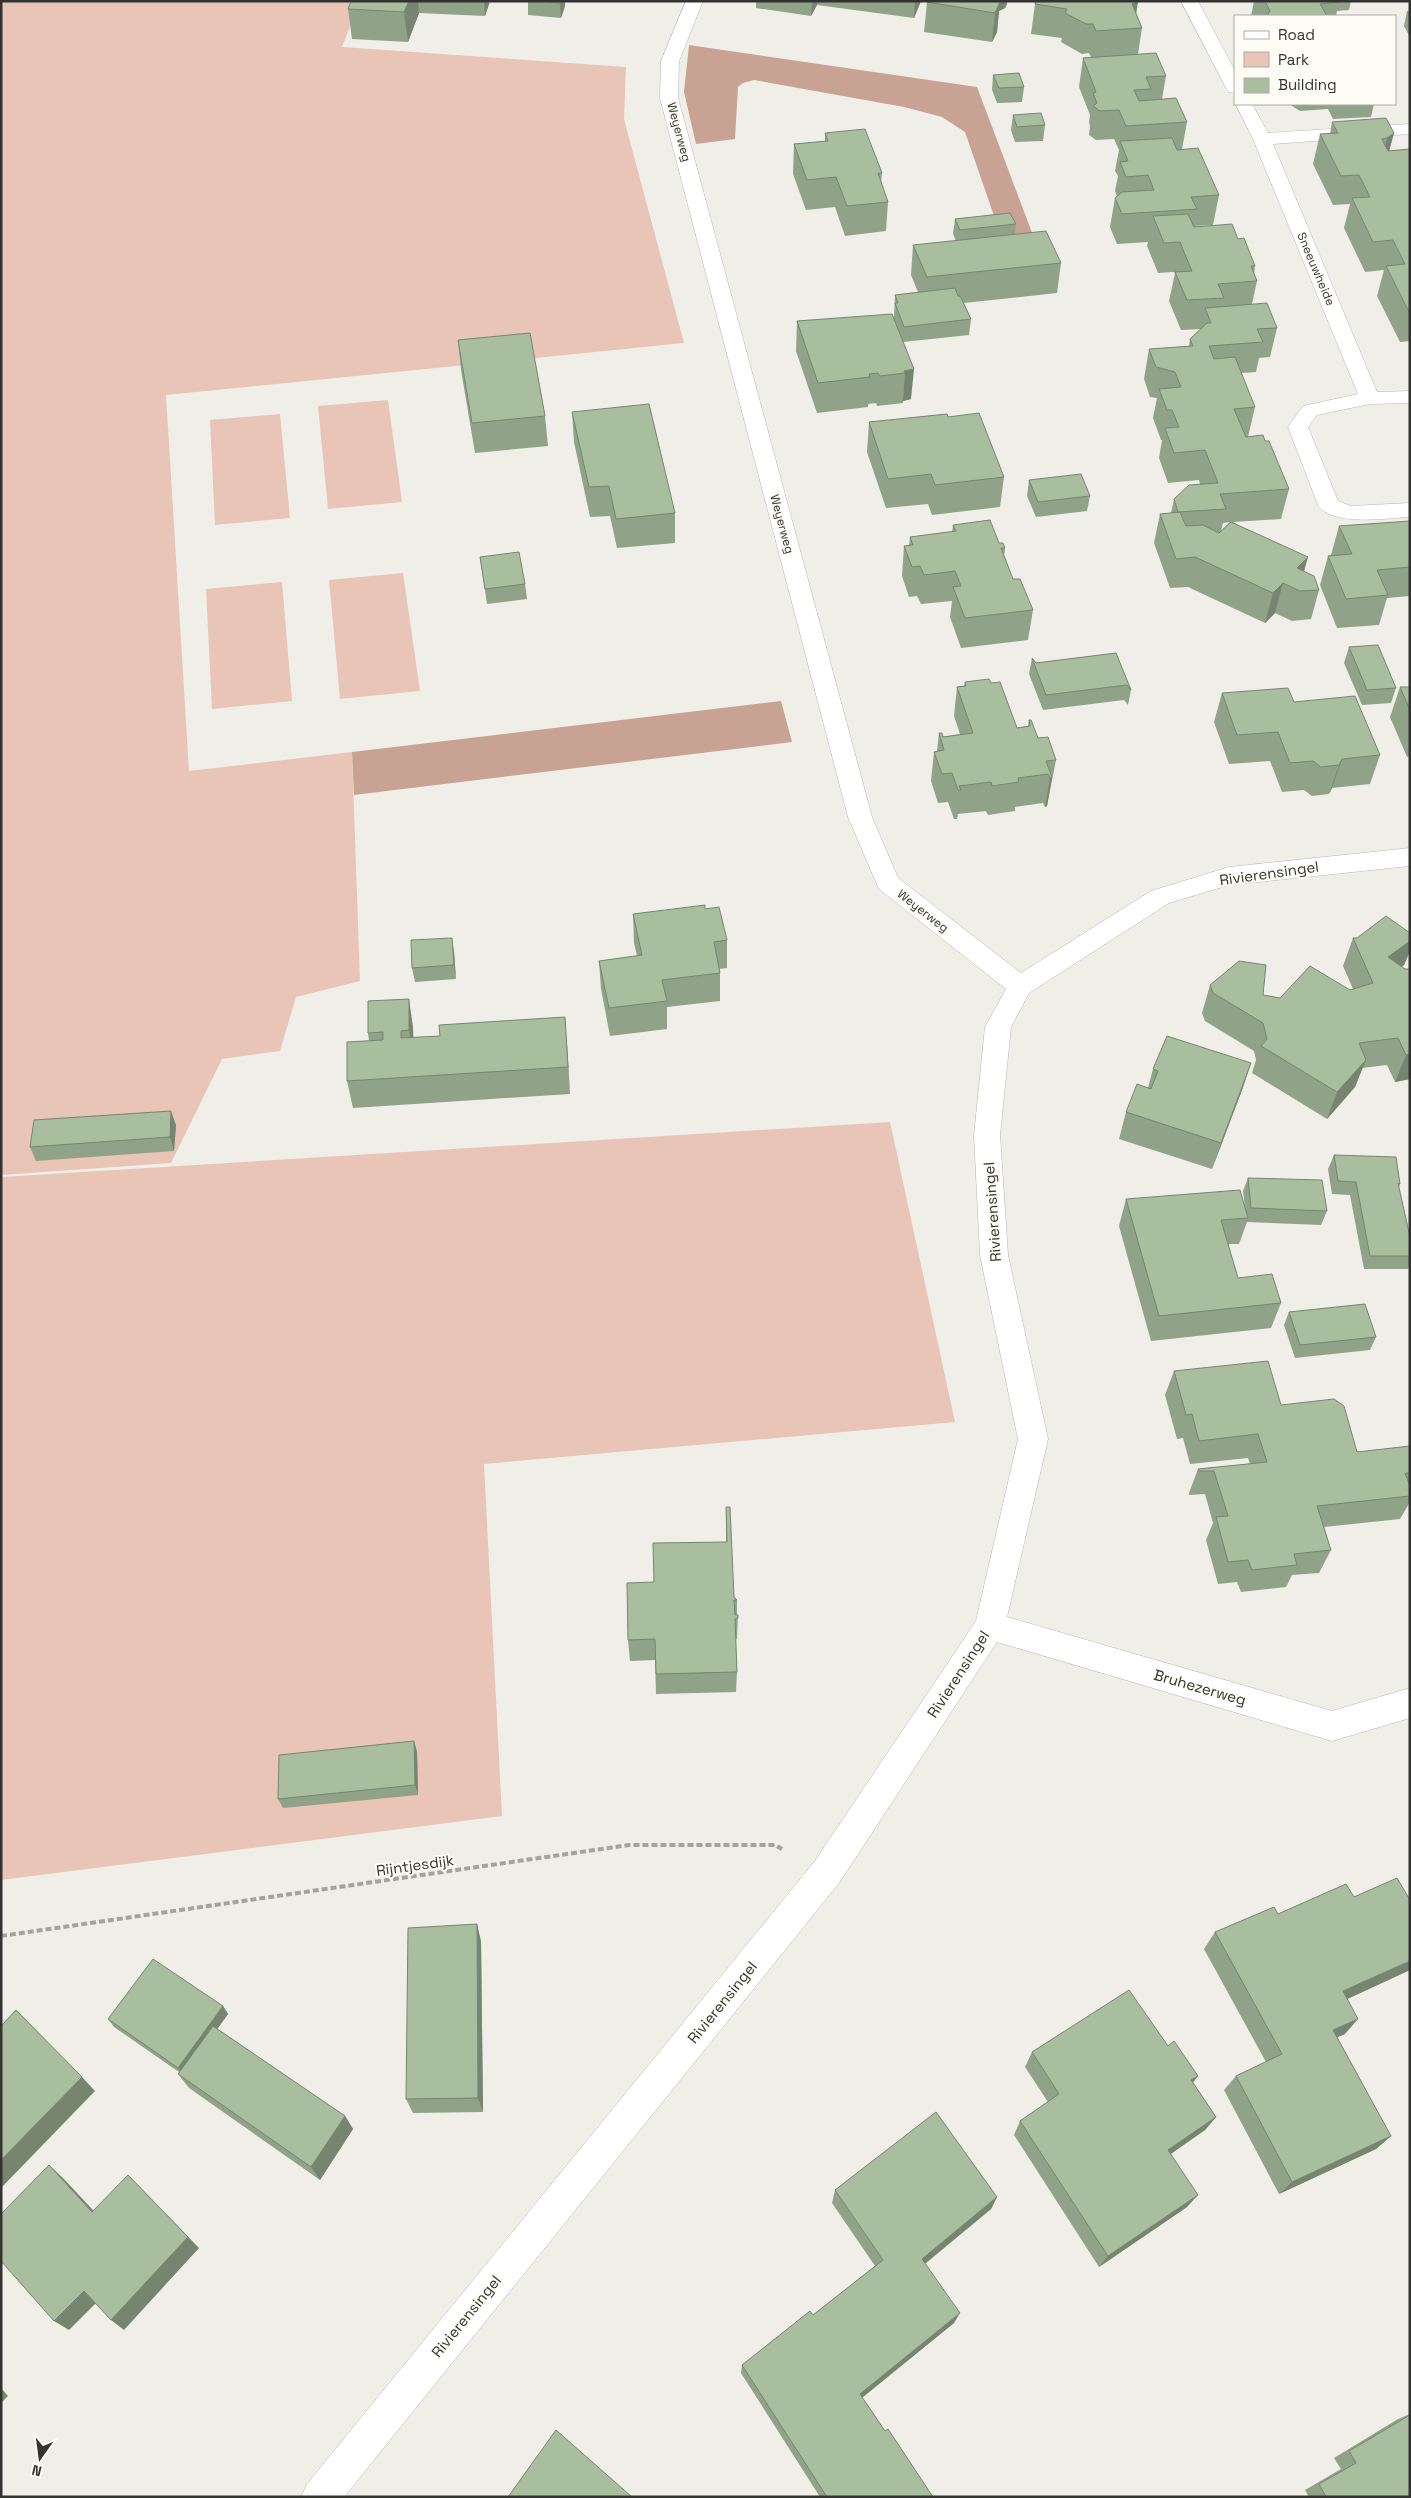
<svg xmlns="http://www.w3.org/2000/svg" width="1411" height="2498" font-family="'Space Grotesk',sans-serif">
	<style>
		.green { fill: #e8c5b7 }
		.forest { fill: #c8a394 }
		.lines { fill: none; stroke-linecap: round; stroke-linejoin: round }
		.minor-casing { stroke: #b8b7b1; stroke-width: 1 }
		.path { stroke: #a3a39d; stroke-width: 4; stroke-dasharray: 6 3; stroke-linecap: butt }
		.minor { fill: #fff; fill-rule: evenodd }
		.wall { fill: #90a389; fill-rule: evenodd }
		.shaded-wall { fill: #76856f }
		.building { fill: #a8be9f; stroke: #76856f }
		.labels { text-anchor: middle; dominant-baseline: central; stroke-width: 4; stroke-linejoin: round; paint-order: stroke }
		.far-street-label { font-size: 12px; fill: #333330; stroke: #fcfcf5 }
		.street-label { font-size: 15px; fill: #333330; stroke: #fcfcf5 }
	</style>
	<rect width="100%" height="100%" fill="#efefe8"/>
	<!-- green -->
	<path class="green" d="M1,1H360L342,47L626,67L624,119L684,343L166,395L189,771L352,752L360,981L296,997L280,1051L222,1059L171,1163L1,1175Z
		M388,400L402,502L328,509L318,406Z
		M280,414L290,518L215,525L210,420Z
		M403,573L420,691L340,699L329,580Z
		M282,582L292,701L212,709L206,589Z
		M890,1122L955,1422L484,1464L502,1816L1,1880V1177Z"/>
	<!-- forest -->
	<path class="forest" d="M689,45L977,87L1042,259L1010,262L965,132L942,117L904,107L754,80L743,83L738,87L735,139L696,144L684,92Z
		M781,701L792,742L354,795L352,752Z"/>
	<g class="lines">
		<defs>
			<path id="minor" d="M686,1H703L679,61L678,98L872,817L898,878L1021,973L1151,891L1229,867L1410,848V866L1229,885L1169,903L1029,993L1011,1027L1000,1135L1008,1255L1048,1439L1007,1617L1332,1711L1410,1688V1718L1332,1741L997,1642L839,1883L344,2497H301L307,2484L815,1861L976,1621L1018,1439L980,1255L974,1135L985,1027L1006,989L879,889L848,817L660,98L661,61Z
				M1181,1H1198L1235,71V93L1229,92L1226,88Z
				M1235,103L1252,104L1268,133L1410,124V134L1273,144L1377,392L1410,391V403L1370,404L1317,415L1308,427L1338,501L1351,506L1410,503V517C1387,518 1333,527 1318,505L1288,427L1303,406L1358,394L1253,139Z"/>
		</defs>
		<!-- minor casing -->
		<use href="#minor" class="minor-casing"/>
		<!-- path -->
		<path class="path" d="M1,1936L629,1845H775L782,1849"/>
		<!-- minor -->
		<use href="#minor" class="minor"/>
	</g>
	<!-- wall -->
	<path class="wall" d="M351,1H490L485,16L419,13L408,42L352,39L348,9Z
		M528,1H565V6L561,18L528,15Z
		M756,1H921L914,18L817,5L811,16L756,8Z
		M1036,1H1138L1136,13L1142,28L1138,54L1166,76L1162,99L1187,122L1182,149L1219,195L1213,225L1194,226L1238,239L1255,266L1254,274L1257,281L1252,304L1277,328L1270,357L1259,358L1256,372L1241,373L1255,407L1248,437L1265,441L1289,489L1281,519L1233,522L1304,572L1319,590L1311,619L1292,621L1275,613L1265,623L1188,587L1170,588L1154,543L1160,514L1171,513L1174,499L1200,484L1199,480L1168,483L1159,458L1162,440H1161L1153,418L1157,398L1150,397L1144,379L1149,349L1189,346L1190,339L1201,329L1181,330L1169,301L1175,273L1174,272L1158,273L1147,246L1148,242L1117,244L1110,227L1115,198L1117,196L1115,191L1118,176L1115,171L1119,150L1114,139L1096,140L1089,135L1090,126L1089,122L1090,115L1079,87L1083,58L1091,57L1089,53L1082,54L1061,42L1062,38L1031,34L1035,4ZM1230,522L1221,531L1223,523Z
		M1254,1H1351L1349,10L1337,11L1336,16H1251Z
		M927,2L1007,4L1005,8L999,11L997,32L992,42L924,32Z
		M1407,11H1410V37L1404,26Z
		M993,75L1024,87L1022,102L997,103L992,90Z
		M1289,104H1374L1371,117L1333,119L1328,109L1300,111Z
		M1013,115L1045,125L1043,141L1015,142L1011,130Z
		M1332,122L1394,133L1389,151L1410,149V341L1400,342L1377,296L1384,270L1365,272L1344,228L1350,204L1333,205L1313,164L1320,134H1330Z
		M825,133L882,173L881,183L888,202L886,231L845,236L835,207L806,210L793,174L794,144L825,141Z
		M955,219L1016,224L1015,234L1061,263L1057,293L964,303L971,319L969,335L903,342L911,399L903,401V403L877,406L876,403L868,404V407L817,413L796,351L797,321L894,318L895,295L918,292L911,275L913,245L956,241L953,234Z
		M458,340L545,416L548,446L475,453L461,370Z
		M572,412L675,513V543L617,548L610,516L590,517L574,442Z
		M948,417L1004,477L1000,507L932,515L928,504L886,508L867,452L869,422Z
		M1029,480L1090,496L1087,511L1036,517L1027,496Z
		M1410,521V596L1387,598L1379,625L1337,628L1320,585L1328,556L1331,555L1339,526Z
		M953,525L999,543L1005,548L1004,556L1013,579L1033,610L1028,640L961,648L950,617L952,601L921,604L917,596L909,597L902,576L904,546H909L910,537L952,532Z
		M480,557L525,584L527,599L487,604Z
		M1349,647L1396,688L1391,703L1362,705L1344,663Z
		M1116,653L1131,690L1128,705L1124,700L1043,710L1029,674L1032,658L1036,663Z
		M965,682L1017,728L1028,726L1029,720L1038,738L1056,760L1047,806L1045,807L1043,803L1015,807V811L988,815L986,811L958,814L957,819H954L948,802L938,803L931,781L934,752L937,751L939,733L943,737L960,734L954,716L957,687L964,686Z
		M1400,687H1410V756L1407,757L1390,717Z
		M1222,693L1294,702L1380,755L1370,784L1332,788L1329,794L1312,796L1304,790L1282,792L1270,761L1229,764L1214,722Z
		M705,909L727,940V968L719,969L720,973V1001L667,1007V1029L610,1036L601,989L599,961L637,956L634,943L633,914Z
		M1410,933V951L1404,965L1402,967L1410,1079L1395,1082L1387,1065L1362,1068L1355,1087L1327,1119L1252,1073L1256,1060L1254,1051L1205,1021L1202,1013L1210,985L1280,998L1350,990L1353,989L1343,966L1353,938Z
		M454,952L456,979L415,982L412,968Z
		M413,1027V1038L567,1045L570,1094L353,1108L347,1081L369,1041L368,1033Z
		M1251,1063L1242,1090L1212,1169L1119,1139L1126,1112L1148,1088L1153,1069Z
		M176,1125L174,1151L36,1161L30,1147Z
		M1334,1155L1400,1184L1399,1187L1410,1237V1265L1408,1269H1364L1350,1195L1332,1194L1328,1169Z
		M1248,1178L1327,1211L1321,1225L1247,1222L1239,1244H1228L1238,1278L1281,1303L1271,1328L1151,1341L1119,1226L1126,1199L1245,1208L1243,1191Z
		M1289,1312L1376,1337L1370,1350L1295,1358L1284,1325Z
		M1174,1371L1281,1405L1357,1452L1410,1446V1502L1400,1519L1324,1527L1331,1550L1319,1573L1292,1575L1286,1587L1241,1592L1237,1582L1218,1584L1206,1540L1213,1523L1205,1494L1189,1495V1493L1198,1469L1250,1464L1248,1458L1190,1464L1183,1438L1177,1439L1165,1395Z
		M726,1507L734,1597L737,1600V1615H738L737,1639L735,1640L737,1672L736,1692L656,1694L655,1660L630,1661L628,1640L654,1582L726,1542Z
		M414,1741L417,1752L418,1795L283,1808L278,1799Z
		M1354,1897L1410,1970L1347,1999L1345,2034L1337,2037L1391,2136L1376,2149L1279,2194L1224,2090L1236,2076L1266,2062L1204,1949L1215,1932L1278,1914Z
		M481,1941L483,2112L413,2113L406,2099Z
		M223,2006L228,2014L217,2029L345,2116L353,2129L320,2180L189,2088L178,2074L179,2072L114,2027L108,2019Z
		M1168,2046L1198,2076L1193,2082L1216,2117L1205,2130L1170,2154L1187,2207L1099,2267L1014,2135L1020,2121L1048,2102L1025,2067L1032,2052Z
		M835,2190L997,2197L991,2209L925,2264L954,2323L862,2397L885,2431L933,2497H820L741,2373L742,2365L813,2315L875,2266L832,2203Z
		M1410,2414V2497H1309L1305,2490L1341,2469L1334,2458L1398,2419Z"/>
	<!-- shaded-wall -->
	<path class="shaded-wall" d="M409,1H418L419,13L408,42L404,12Z
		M484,1H490L485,16Z
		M561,1H565V6L561,18L560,3Z
		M812,1H817V5L811,16Z
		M915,1H921L914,18Z
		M998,1H1007V4L1005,8L999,11L997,32L992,42L995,13Z
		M1137,1H1138L1134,28L1132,4Z
		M1394,133L1386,162L1380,168L1387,138Z
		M914,369L911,399L903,401L905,373L904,371Z
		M1308,557L1300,586L1297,568Z
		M1283,583L1275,613L1265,623L1273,593Z
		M1342,759L1332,788L1329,794L1339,765Z
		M1052,777L1047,806L1045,807L1050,778Z
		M452,938L454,952L456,979L454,965Z
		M1410,941V951L1404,965L1377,985L1388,957Z
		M409,999L413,1027L414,1058L409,1030Z
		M565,1017L567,1045L570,1094L568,1067Z
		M1410,1054V1079L1395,1082L1406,1055Z
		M1366,1060L1355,1087L1327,1119L1337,1092Z
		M1251,1063L1242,1090L1212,1169L1221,1143Z
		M171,1111L176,1125L174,1151L170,1137Z
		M414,1741L417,1752L418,1795L415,1785Z
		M477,1924L481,1941L483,2112L478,2098Z
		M1410,1961V1970L1330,2007L1343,1991Z
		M223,2006L228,2014L184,2075L178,2068Z
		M1358,2019L1345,2034L1320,2045L1333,2030Z
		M1198,2076L1187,2090L1191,2080Z
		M82,2077L95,2091L1,2188V2160Z
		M345,2116L353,2129L320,2180L311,2167Z
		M1216,2117L1205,2130L1158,2163L1168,2150Z
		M1391,2136L1376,2149L1279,2194L1292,2182Z
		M49,2165L63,2178L105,2223L92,2212Z
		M128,2175L199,2248L124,2330L111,2320Z
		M1198,2195L1187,2207L1099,2267L1108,2256Z
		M997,2197L991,2209L917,2270L922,2259Z
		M84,2291L98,2301L69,2330L54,2321Z
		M960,2313L954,2323L857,2402L860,2394Z
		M1,2388L8,2396L1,2403Z"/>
	<!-- building -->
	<path class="building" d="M351,1H409L404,12L348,9Z
		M542,1H561L560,3Z
		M927,1H999L1000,2L995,13L927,2Z
		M1036,1H1137L1132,4L1142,28L1096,31L1093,24H1086L1065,13L1067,9L1035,4Z
		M1265,1H1338L1339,2L1320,4L1327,16H1267L1270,11Z
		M1156,53L1166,76L1146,77L1151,89L1134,90L1139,101L1176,98L1187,122L1126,126L1119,110L1100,111L1093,106L1097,103L1093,93L1096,92L1083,58Z
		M1019,73L1024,87L999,88L993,75Z
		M1041,113L1045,125L1017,127L1013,115Z
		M1386,118L1394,133L1387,138L1382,139L1388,151L1410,149V312H1409L1386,266L1405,264L1393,240L1373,242L1352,198L1370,197L1359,175L1341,176L1320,134L1338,133L1332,122Z
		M865,129L882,173H878L888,202L847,206L836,177L807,180L794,144L828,141L825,133Z
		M1172,138L1177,150L1198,148L1219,195L1191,197L1197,209L1122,214L1115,198L1122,192L1154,190L1148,175L1126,177L1120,162L1128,161L1120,141Z
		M1010,213L1016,224L960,230L955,219Z
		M1188,214L1194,227L1232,224L1238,239L1244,238L1255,266H1251L1257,281L1218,284L1224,298L1187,300L1175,272L1192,271L1186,257L1180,242L1164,243L1153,216Z
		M1046,231L1061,263L927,277L913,245Z
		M955,288L958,296H960L971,319L904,327L895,303H898L895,295Z
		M1267,303L1277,328L1257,329L1263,342L1209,346L1214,359L1235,357L1255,407L1234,409L1246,437L1263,435L1265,441H1269L1289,489L1220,494L1226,509L1178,512L1174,499L1189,485L1218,483L1205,450L1174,453L1165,428L1179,427L1172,410H1167L1159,389L1181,387L1175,372L1156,367L1149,349L1193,346L1190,339L1207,323H1211L1205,308Z
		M892,314L914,369L904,371L905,373L880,376L878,373L869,374L870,377L818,383L797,321Z
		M530,333L545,416L472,423L458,340Z
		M649,404L675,513L616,519L609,486L589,487L572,412Z
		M979,413L1004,477L935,485L931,474L888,479L869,422L947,414L948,417Z
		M1081,474L1090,496L1038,502L1029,480Z
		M1180,512L1186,526L1203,525L1219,533L1231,522L1308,557L1297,568L1314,576L1319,590L1300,591L1283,583L1273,593L1195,557L1176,559L1160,514Z
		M990,520L999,543H1003L1005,548H1001L1013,579H1020L1033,610L965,618L953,587L961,586L955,571L924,575L920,566L912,567L904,546L913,545L910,537L956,531L953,525Z
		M1410,521V567L1377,570L1388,595L1346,599L1328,556L1352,554L1339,526Z
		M519,552L525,584L485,589L480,557Z
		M1378,645L1396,688L1367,690L1349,647Z
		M1116,653L1131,690L1127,685L1046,695L1032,658L1036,663Z
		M989,679L991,683L1000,682L1017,728L1030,726L1029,720H1031L1038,738L1048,737L1056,760L1046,761L1052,777L1050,778L1048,774L1018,778L1019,782L992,786L991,782L959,786L961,790H958L952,773L942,774L934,752L944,750L939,733H942L943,737L973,733L957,687L966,686L965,682Z
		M1400,687H1410V710Z
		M1288,688L1294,702L1355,696L1380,755L1342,759L1339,765L1321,767L1313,761L1290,763L1278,732L1237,735L1222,693Z
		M705,905V909L719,907L727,940L714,942L720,973L662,980L667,1001L609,1008L599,961L642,955L633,914Z
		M1386,916L1410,933V941L1388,957L1405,969H1410V1054L1406,1055L1398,1038L1359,1043L1366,1060L1337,1092L1261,1046L1267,1039L1263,1023L1213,993L1210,985L1239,961L1266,965L1263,995L1280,998L1310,966L1350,990L1373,983L1353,938H1357Z
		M452,938L454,965L412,968L411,940Z
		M409,999V1030L401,1031V1038L440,1036L439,1025L565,1017L568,1067L347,1081V1042L383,1040V1032L368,1033V1001Z
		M1167,1036L1251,1063L1221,1143L1126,1112L1137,1084L1151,1089L1158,1071L1153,1069Z
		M171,1111L170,1137L30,1147L34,1120Z
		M1334,1155L1396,1157L1400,1184L1398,1183L1410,1237V1256H1370L1356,1182L1338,1181Z
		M1248,1178L1322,1180L1327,1211L1251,1208Z
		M1240,1190L1248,1218L1221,1220L1238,1278L1272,1274L1281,1303L1159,1316L1126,1199Z
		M1365,1304L1376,1337L1300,1345L1289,1312Z
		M1268,1361L1281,1405L1334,1399L1344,1406L1357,1452L1410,1446V1473H1405L1410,1486V1496L1317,1506L1331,1550L1294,1554L1297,1565L1252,1570L1248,1560L1228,1562L1216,1517L1228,1516L1214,1471H1199L1198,1469L1267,1462L1258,1434L1199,1441L1192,1414L1186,1415L1174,1371Z
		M726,1507H730L734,1597L737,1600H734L735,1615H738V1618L735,1619L737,1672L656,1674L655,1639L628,1640L627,1583L654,1582L653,1543L727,1542Z
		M414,1741L415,1785L278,1799L279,1755Z
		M1397,1878L1410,1900V1961L1343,1991L1358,2019L1333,2030L1391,2136L1292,2182L1236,2076L1282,2054L1215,1932L1274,1907L1278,1914L1346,1884L1354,1897Z
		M477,1924L478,2098L406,2099L408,1928Z
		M153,1959L223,2006L178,2068L108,2019Z
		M1129,1990L1168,2046L1174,2041L1198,2076L1191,2080L1216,2117L1168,2150L1198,2195L1108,2256L1020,2121L1059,2094L1032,2052Z
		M16,2010L82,2077L1,2160V2026Z
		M213,2026L345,2116L311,2167L178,2074Z
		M936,2112L997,2197L922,2259L960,2313L860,2394L885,2431L888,2429L933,2497H827L742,2365L810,2311L813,2315L883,2260L835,2190Z
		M49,2165L92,2212L128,2175L188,2237L111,2320L84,2291L54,2321L1,2261V2214Z
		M1410,2415V2497H1326L1319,2484L1356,2463L1349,2451Z
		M556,2430L632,2497H508Z"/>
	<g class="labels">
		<!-- far-street labels -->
		<g class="far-street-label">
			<text transform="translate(679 132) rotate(75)">Weyerweg</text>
			<text transform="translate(1316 269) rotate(67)">Sneeuwheide</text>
			<text transform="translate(782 524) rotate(75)">Weyerweg</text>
			<text transform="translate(923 911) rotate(38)">Weyerweg</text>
		</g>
		<!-- street labels -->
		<g class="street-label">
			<text transform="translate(1269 873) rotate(-8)">Rivierensingel</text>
			<text transform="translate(992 1212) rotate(-94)">Rivierensingel</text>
			<text transform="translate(958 1674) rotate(-57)">Rivierensingel</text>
			<text transform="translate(1200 1687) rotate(16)">Bruhezerweg</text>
			<text transform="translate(415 1865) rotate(-8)">Rijntjesdijk</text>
			<text transform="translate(722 2002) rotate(-51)">Rivierensingel</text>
			<text transform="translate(466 2316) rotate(-51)">Rivierensingel</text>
		</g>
	</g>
	<!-- border -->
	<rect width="1411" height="2498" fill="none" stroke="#333330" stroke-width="5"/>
	<!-- legend -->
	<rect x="1234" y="15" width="162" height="90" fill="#fcfcf5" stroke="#acaca6"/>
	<rect x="1244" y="31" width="25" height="8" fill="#ffffff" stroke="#acaca6"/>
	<text x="1278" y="40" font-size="15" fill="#333330">Road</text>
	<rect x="1244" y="52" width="25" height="15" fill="#e8c5b7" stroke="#acaca6"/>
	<text x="1278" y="65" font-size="15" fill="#333330">Park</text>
	<rect x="1244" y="78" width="25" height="15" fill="#a8be9f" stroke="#acaca6"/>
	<text x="1278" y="90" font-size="15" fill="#333330">Building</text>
	<!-- north arrow -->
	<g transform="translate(40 2458) rotate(194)" stroke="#fcfcf5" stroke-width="4" paint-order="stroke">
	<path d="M0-4L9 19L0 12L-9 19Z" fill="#333330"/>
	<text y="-8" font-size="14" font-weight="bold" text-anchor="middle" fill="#333330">N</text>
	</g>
</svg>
